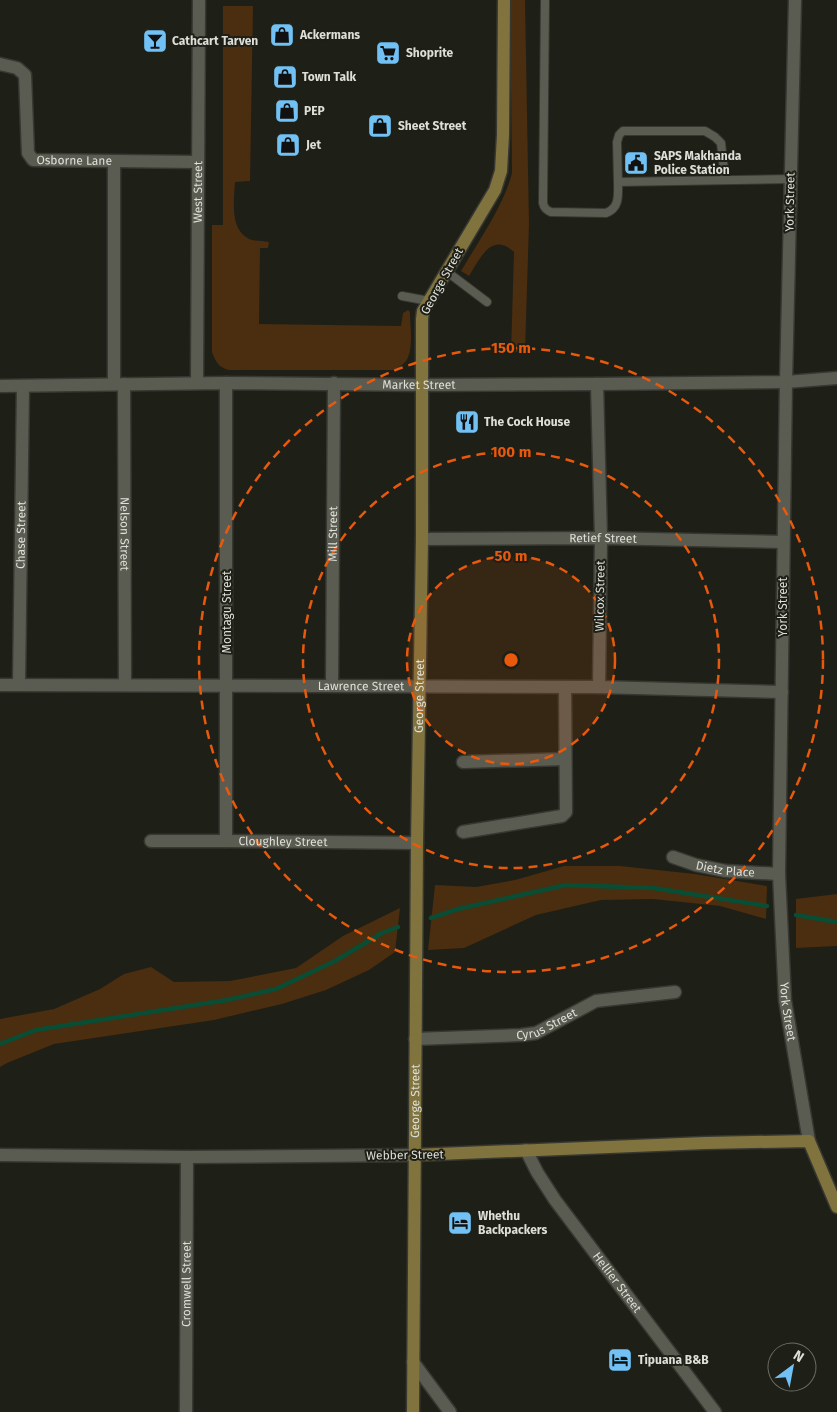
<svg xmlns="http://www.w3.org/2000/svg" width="837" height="1412" font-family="'Fira Sans',sans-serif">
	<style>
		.green { fill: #4b2d0f }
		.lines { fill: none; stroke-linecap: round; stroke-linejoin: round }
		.stream { stroke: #0a4d35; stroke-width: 4.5 }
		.lane-casing { stroke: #373832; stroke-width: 10 }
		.street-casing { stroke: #373832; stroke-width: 15 }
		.secondary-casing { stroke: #373832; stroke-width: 15 }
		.lane { stroke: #5b5c51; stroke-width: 8 }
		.street { stroke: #5b5c51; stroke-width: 12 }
		.secondary { stroke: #81733e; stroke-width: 12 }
		.ring { fill: none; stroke: #e8590c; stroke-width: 2.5; stroke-dasharray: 9 6 }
		.labels { text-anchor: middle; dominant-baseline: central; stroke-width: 4; stroke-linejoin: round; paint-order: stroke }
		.poi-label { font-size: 12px; font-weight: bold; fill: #dedfd8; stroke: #1e1f16; text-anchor: start }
		.street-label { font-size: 12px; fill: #dedfd8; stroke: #1e1f16 }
		.centre { fill: #e8590c; stroke: #1e1f16; stroke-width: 2.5 }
		.ring-label { font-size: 15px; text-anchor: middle; font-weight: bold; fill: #e8590c; stroke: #1e1f16; stroke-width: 4; stroke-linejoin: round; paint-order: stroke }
	</style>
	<rect width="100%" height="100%" fill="#1e1f16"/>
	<!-- green -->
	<path class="green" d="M510,0H525L529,224L525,352H511L514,252C491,231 480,259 469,276L461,271C478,242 504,205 512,173Z
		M223,6H253L250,181L235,182C234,201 229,232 252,240C257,241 264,241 269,242L268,248H260L259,324L401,326L403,313L408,310L410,312C410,325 414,350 406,361C403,365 398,368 393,370H229C219,368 215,361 212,352V225H223Z
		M564,866H620L695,874L767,886L766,919L720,906L653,899L601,900L536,915L464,948L428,950L435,885L476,887L515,880Z
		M837,894V946L796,948V899Z
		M400,908L395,952L369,970L326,990L282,1004L214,1020L54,1044L7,1063L0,1067V1019L54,1009L100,989L124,974L151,967L174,982L230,981L296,968L343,936Z"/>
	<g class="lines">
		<!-- stream -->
		<path class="stream" d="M796,915L837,922
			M431,918L458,909L566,885L653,888L767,906
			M0,1044L36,1030L227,1000L276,989L335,961L382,933L398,927"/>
		<defs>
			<path id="lane" d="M545,0L543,203C544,208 546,210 551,212L606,213C620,208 618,195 618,182L791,179
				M618,182L617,142L619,135L623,131H705L715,137L721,143L725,180
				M446,271L487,302
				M402,296L429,301"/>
			<g id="street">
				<path id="s1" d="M795,0L786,382L779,874L785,1000L809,1141"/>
				<path id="s2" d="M0,64L17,68L25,75L28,153L33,160L198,162"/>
				<path d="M114,162V384"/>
				<path id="s3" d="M197,383L199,0"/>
				<path id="s4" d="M124,384L125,685"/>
				<path d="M597,384L601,538L599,687"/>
				<path id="s5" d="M0,386L226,383L422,385L597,384L786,382L837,378"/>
				<path id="s6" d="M422,539L601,538L783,542"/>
				<path id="s7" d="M19,684L23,386"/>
				<path id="s8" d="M0,685L599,687L782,692"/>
				<path id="s9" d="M332,685L334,383"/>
				<path d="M463,762L565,759"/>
				<path d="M463,832L562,816L566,812L565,687"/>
				<path id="s10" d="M151,841H226L417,843"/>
				<path d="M226,841V383"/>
				<path id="s11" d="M673,857L696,865L726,871L779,874"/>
				<path id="s12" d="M415,1039L521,1035L536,1033L596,1001L675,992"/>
				<path id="s13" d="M526,1150L537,1172L555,1200L715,1412"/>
				<path d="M0,1155L187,1157L415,1155"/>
				<path d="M413,1362L450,1412"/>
				<path id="s14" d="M186,1412L187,1157"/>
			</g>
			<g id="secondary">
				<path d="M415,1155L705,1143L809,1141L837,1207"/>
				<path id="s15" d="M413,1412L417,843L422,539V319L423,311L429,301L495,190L501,171L503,135L504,0"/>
			</g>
		</defs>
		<!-- lane casing -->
		<use href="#lane" class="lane-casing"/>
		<!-- street casing -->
		<use href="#street" class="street-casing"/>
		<!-- secondary casing -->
		<use href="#secondary" class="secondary-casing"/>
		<!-- lane -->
		<use href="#lane" class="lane"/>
		<!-- street -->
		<use href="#street" class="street"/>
		<!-- secondary -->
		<use href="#secondary" class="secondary"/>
	</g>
	<!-- distance rings -->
	<circle cx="511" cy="660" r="104" fill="#e8590c" fill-opacity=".12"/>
	<g class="ring">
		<circle cx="511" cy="660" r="104"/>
		<circle cx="511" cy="660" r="208"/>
		<circle cx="511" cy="660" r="312"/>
	</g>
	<!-- icons -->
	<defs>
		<symbol id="shop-square" viewBox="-11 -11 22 22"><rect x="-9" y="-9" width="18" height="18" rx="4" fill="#71c1f5" stroke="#1e1f16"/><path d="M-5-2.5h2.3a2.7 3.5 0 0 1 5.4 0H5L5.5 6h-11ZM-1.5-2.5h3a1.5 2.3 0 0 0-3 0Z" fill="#111"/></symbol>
		<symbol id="bar-square" viewBox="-11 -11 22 22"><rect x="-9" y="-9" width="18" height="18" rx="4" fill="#71c1f5" stroke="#1e1f16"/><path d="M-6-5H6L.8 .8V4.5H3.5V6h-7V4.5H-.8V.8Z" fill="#111"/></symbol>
		<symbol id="supermarket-square" viewBox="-11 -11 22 22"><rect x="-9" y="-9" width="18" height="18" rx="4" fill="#71c1f5" stroke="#1e1f16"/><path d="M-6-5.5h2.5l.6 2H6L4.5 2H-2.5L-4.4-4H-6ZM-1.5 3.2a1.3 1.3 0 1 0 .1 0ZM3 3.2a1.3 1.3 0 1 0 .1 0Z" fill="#111"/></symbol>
		<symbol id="civic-square" viewBox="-11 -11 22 22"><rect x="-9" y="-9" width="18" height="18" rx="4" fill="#71c1f5" stroke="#1e1f16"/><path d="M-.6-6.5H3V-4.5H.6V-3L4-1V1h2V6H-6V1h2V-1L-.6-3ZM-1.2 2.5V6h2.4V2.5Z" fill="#111"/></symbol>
		<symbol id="restaurant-square" viewBox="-11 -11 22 22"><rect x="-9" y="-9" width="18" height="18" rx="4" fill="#71c1f5" stroke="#1e1f16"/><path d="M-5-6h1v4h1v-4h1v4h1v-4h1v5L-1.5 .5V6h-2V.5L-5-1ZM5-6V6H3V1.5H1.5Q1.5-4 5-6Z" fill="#111"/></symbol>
		<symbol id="hotel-square" viewBox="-11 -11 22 22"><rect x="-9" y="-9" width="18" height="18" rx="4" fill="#71c1f5" stroke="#1e1f16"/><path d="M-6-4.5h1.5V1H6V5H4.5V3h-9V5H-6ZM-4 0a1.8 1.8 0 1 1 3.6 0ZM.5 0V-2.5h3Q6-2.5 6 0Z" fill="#111"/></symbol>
	</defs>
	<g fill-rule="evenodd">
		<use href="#shop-square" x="268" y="21" width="28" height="28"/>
		<use href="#bar-square" x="141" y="27" width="28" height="28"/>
		<use href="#supermarket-square" x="374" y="39" width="28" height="28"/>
		<use href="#shop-square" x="271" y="63" width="28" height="28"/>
		<use href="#shop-square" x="273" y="97" width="28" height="28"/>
		<use href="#shop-square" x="366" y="112" width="28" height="28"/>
		<use href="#shop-square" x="274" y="131" width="28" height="28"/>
		<use href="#civic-square" x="622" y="149" width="28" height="28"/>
		<use href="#restaurant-square" x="453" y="408" width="28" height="28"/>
		<use href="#hotel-square" x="446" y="1209" width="28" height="28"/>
		<use href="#hotel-square" x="606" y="1346" width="28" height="28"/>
	</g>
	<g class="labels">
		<!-- poi labels -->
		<g class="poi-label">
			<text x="300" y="35">Ackermans</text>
			<text x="172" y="41">Cathcart Tarven</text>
			<text x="406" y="53">Shoprite</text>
			<text x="302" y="77">Town Talk</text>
			<text x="304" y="111">PEP</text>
			<text x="398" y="126">Sheet Street</text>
			<text x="306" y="145">Jet</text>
			<text x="654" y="156">SAPS Makhanda<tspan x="654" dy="14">Police Station</tspan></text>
			<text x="484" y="422">The Cock House</text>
			<text x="478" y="1216">Whethu<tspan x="478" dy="14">Backpackers</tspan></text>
			<text x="638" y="1360">Tipuana B&amp;B</text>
		</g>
		<!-- street labels -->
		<g class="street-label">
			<text stroke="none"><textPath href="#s2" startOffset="156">Osborne Lane</textPath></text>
			<text stroke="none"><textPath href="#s3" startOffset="191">West Street</textPath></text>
			<text transform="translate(790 202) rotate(-89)">York Street</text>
			<text transform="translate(442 281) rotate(-61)">George Street</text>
			<text stroke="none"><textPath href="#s5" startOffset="419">Market Street</textPath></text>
			<text stroke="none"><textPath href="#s9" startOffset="151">Mill Street</textPath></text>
			<text stroke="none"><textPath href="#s7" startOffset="149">Chase Street</textPath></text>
			<text stroke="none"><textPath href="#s4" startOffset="150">Nelson Street</textPath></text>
			<text stroke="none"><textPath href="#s6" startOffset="181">Retief Street</textPath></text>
			<text transform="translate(600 596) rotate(-89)">Wilcox Street</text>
			<text transform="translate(783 607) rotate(-90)">York Street</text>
			<text transform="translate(227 612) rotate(-90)">Montagu Street</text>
			<text stroke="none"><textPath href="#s8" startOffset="361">Lawrence Street</textPath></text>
			<text stroke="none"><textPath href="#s15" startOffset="716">George Street</textPath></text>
			<text stroke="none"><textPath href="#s10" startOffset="132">Cloughley Street</textPath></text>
			<text stroke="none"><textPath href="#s11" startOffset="54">Dietz Place</textPath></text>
			<text stroke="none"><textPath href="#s1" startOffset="1012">York Street</textPath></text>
			<text stroke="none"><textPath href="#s12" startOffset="134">Cyrus Street</textPath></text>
			<text stroke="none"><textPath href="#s15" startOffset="311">George Street</textPath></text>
			<text transform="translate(405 1155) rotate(-1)">Webber Street</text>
			<text stroke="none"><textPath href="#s13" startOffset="161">Hellier Street</textPath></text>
			<text stroke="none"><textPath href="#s14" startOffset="128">Cromwell Street</textPath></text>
		</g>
	</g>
	<circle cx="511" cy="660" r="8" class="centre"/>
	<g class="ring-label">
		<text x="511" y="353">150 m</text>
		<text x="511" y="457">100 m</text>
		<text x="511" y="561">50 m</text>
	</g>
	<!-- north arrow -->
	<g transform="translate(792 1367) rotate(32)"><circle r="24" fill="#1e1f16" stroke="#6b6c64"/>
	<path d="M0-4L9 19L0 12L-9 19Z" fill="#71c1f5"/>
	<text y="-8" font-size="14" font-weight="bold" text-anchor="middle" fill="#dedfd8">N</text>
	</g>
</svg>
